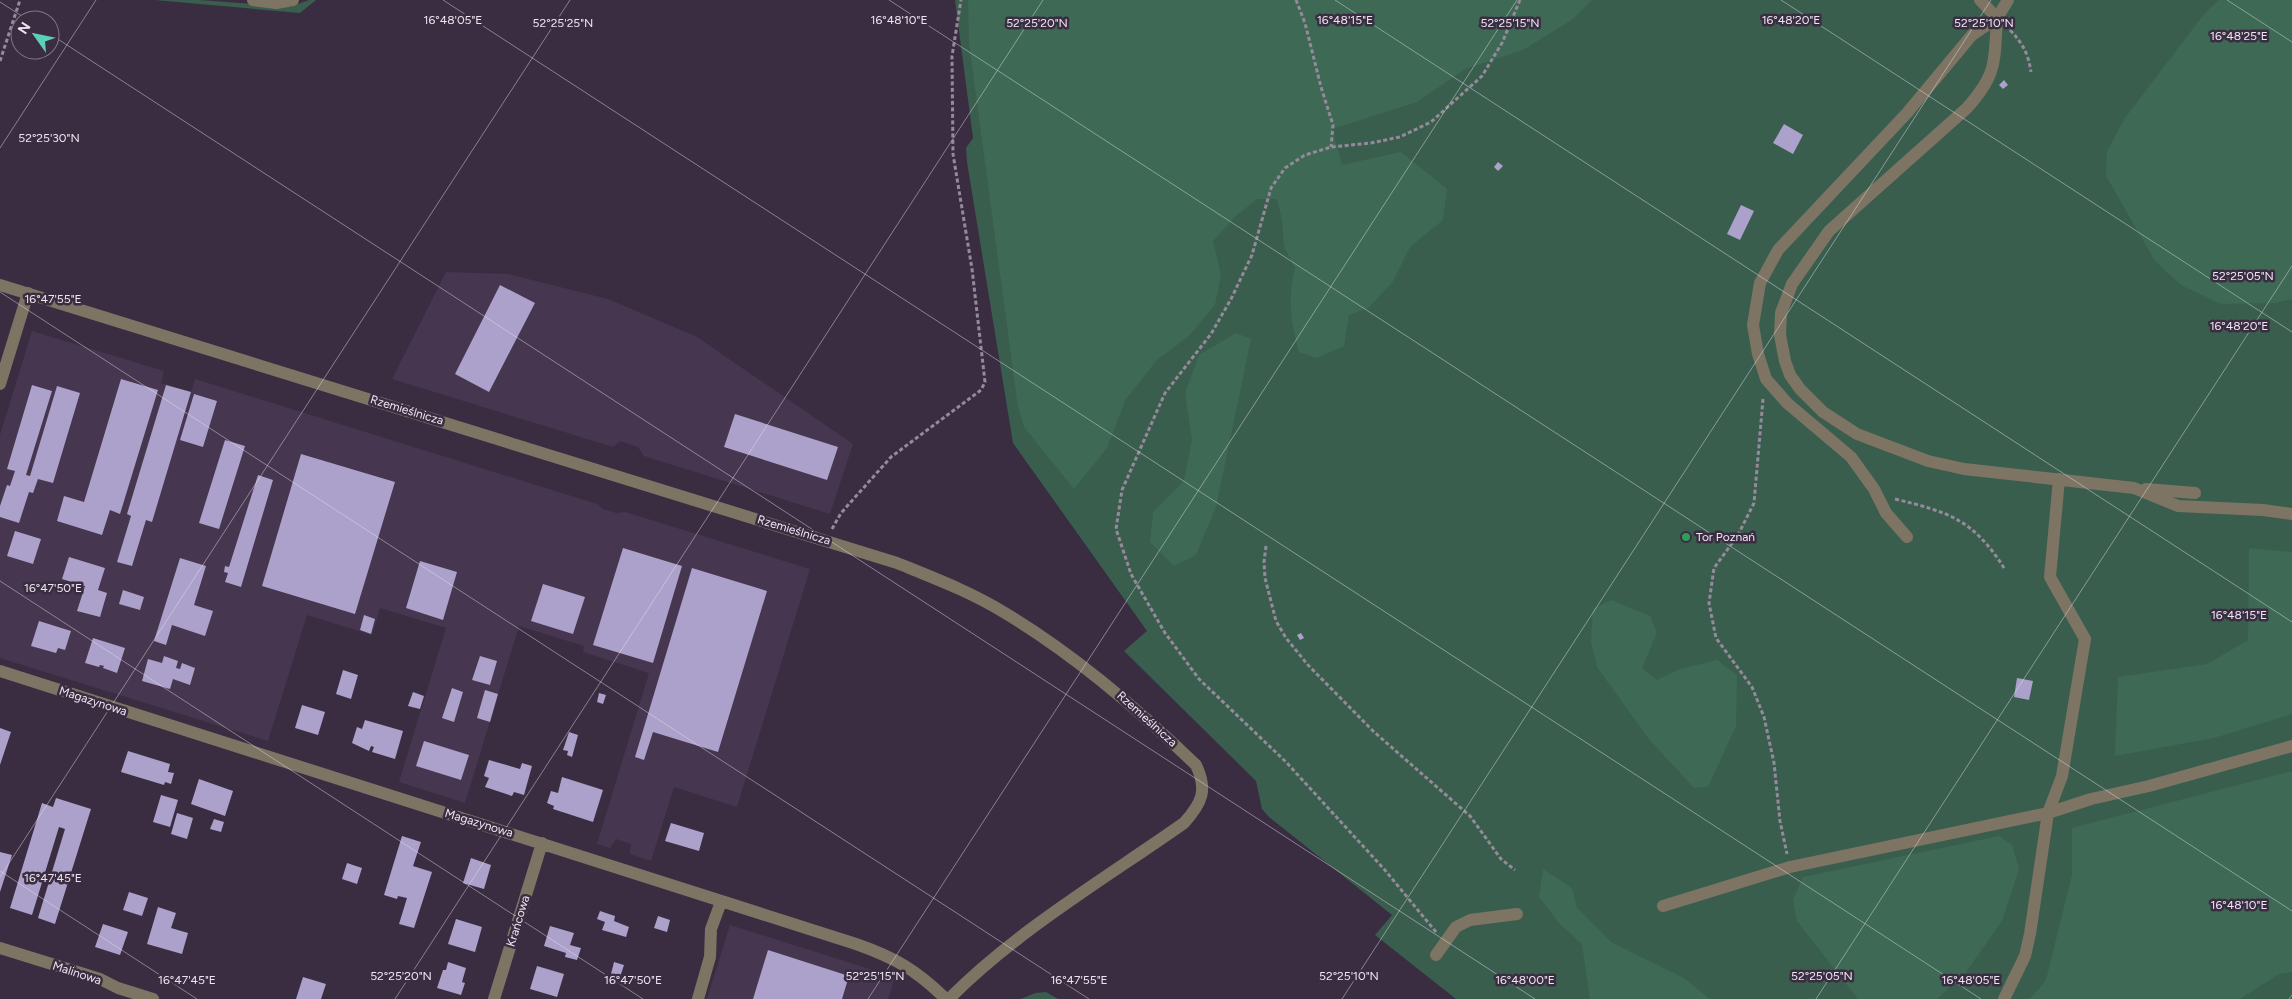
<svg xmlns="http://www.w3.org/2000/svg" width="2292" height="999" font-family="Figtree,sans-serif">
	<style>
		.built { fill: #46364f }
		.green { fill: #3a5e4e }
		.forest { fill: #3d6955 }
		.building { fill: #aba1ca }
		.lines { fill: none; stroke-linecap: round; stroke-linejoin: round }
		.path { stroke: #948a9a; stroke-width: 3; stroke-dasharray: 4 2.5; stroke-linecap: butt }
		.minor { stroke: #7e7464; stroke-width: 12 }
		.ticks { fill: none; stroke: #ede5f2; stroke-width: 1; stroke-opacity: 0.45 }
		.leisure-dot { fill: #2e9e5b; stroke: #3a2d41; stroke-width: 2 }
		.labels { text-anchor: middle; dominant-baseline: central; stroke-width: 5; stroke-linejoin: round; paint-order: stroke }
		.street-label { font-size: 12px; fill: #ede5f2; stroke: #3a2d41 }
		.poi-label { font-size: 12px; fill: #ede5f2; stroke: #3a2d41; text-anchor: start }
		.ticks-label { font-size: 12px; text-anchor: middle; fill: #ede5f2; stroke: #3a2d41; stroke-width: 5; stroke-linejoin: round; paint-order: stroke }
	</style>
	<rect width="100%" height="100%" fill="#3a2d41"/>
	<!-- built -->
	<path class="built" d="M446,272L508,274L608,299L697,337L853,444L830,514L644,456L638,447L620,441L613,447L392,379Z
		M32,331L164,371L161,383L191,392L195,379L597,504L603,509L616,513L625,512L810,569L737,807L674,787L651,861L630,854L631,844L616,839L610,848L597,844L649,673L583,652L584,646L519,626L465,803L399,782L446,628L380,608L372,635L307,615L268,741L0,658V435Z
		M730,925L895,977L888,999H707Z"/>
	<!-- green -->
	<path class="green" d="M155,0H200L290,7L309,0H316L300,13Z
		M955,0H2292V999H1456L1375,935L1392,915L1269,817L1262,809L1256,781L1124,651L1147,631L1013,443L967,162L966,148L973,138Z
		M1046,992L1058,999H1021L1035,993Z"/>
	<!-- forest -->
	<path class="forest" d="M968,0H1592L1573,19L1523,50L1465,69L1417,102L1332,129L1342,165L1401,152L1447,189L1443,220L1410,247L1392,283L1368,308L1349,315L1344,346L1317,358L1299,352C1291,323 1287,297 1295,268L1284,246L1282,220L1277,199H1257L1236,216L1213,241L1221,275L1215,305L1189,336L1157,360L1126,399L1107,448L1074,489L1024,427L1018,407L969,44Z
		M2219,0H2292V299L2275,303L2221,304L2181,285L2155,261L2106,176L2107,151L2125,118L2204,14Z
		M1236,333L1251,339L1216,507L1196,555L1174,566L1150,542L1153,512L1184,481L1192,440L1185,393L1199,355Z
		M2249,548L2292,552V714L2214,738L2115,756L2118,677L2207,664L2248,640Z
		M1611,600L1650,616L1657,633L1642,668L1657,680L1680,669L1717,660L1737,675L1736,726L1708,787L1694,788L1648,738L1597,667L1591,642L1593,609Z
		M2292,771V972L2279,974L2240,999H2030L2046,980L2072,875V828Z
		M1999,836L2012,845L2019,869L2002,921L1966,972L1937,999H1858L1797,921L1793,900L1803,877Z
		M1543,869L1572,888L1577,908L1611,942L1684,978L1710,999H1590L1582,944L1560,924L1539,897Z"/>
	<!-- building -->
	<path class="building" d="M2004,80L2008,85L2003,89L1999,85Z
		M1784,124L1803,135L1793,154L1773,143Z
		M1498,162L1503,166L1498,171L1494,167Z
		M1741,205L1754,211L1740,240L1727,234Z
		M500,285L535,303L489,392L455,374Z
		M121,379L158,390L120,514L110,510L102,535L57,521L64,496L84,502Z
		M32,385L52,391L26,475L30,476L57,386L80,393L53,483L38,479L33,493L29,492L19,523L0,517V506L7,485L10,486L15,471L7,469Z
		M166,385L191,392L152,522L146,520L132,566L117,562L131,516L127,514Z
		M194,394L217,401L203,447L180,440Z
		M735,414L838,447L827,480L724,447Z
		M225,440L245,446L219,529L199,523Z
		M301,454L395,482L355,614L262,586Z
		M258,475L273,480L241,587L225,582L228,573L224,572L225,566L229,567Z
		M15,531L41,539L33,564L7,556Z
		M623,548L682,566L653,663L593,645Z
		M69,557L105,568L98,590L107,593L100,617L77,611L85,586L62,579Z
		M180,558L206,566L194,605L213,611L205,636L172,625L166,645L154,641Z
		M420,561L457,572L443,620L406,608Z
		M692,568L767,591L718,752L653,732L644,760L635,757Z
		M543,584L585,597L573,634L531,621Z
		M123,590L144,597L140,610L119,604Z
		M364,615L375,619L371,634L360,630Z
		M39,621L71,631L65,650L58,648L56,653L31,646Z
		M1301,633L1304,638L1300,640L1297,635Z
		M93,638L125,648L117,673L103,668L104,666L100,665L99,667L85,663Z
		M164,656L178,661L176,668L180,669L182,663L195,668L190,685L173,679L170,689L142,681L148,659L162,663Z
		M480,656L497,661L490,685L472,680Z
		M343,670L358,675L351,699L336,694Z
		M2017,678L2033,681L2029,700L2014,697Z
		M452,688L463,692L454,722L442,718Z
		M485,690L498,694L490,722L477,718Z
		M413,692L424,696L420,709L408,706Z
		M599,693L606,695L603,704L597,702Z
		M302,705L325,712L318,735L295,728Z
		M365,720L403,731L395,759L372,752L374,747L371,746L369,751L352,743L357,727L362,729Z
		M0,728L11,732L0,765Z
		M569,732L578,735L572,757L567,755L568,751L563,750Z
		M424,741L469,755L461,780L416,766Z
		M128,751L170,764L168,772L174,773L171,784L165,782L164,785L121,772Z
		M489,760L520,769L522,763L532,766L524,795L514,792L512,796L485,787L489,778L484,776Z
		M562,777L603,790L593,822L553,809L554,806L547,803L551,791L558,793Z
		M199,779L233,791L225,816L191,804Z
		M161,795L178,800L170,827L153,822Z
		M56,798L91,809L55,924L38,918L65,829L59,827L32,915L10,908L42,803L53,807Z
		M177,813L193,818L187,839L171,834Z
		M214,819L224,822L221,832L210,829Z
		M671,823L704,833L699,851L665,841Z
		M402,836L421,842L413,866L432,872L414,928L399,924L407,898L398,896L397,899L384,895Z
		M0,852L12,855L0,892Z
		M471,858L491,865L484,889L463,883Z
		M347,863L362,868L357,884L342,879Z
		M129,892L148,898L142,916L123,910Z
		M158,907L176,913L171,928L188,933L182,954L147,944Z
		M600,911L615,916L614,921L629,927L626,937L602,930L605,922L597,919Z
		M658,916L670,920L667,932L654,928Z
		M456,919L482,927L475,952L448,944Z
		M103,924L128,932L120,955L95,947Z
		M550,926L574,933L570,945L581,948L577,960L565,957L566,953L544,946Z
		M768,950L849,976L842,999H753Z
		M448,962L466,968L462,982L465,983L461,995L437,988L443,970H446Z
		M614,962L624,965L620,977L611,974Z
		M537,966L564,974L557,997L530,989Z
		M303,977L326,984L321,999H296Z"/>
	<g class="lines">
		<!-- path -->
		<path class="path" d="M1296,0L1305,23L1321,87L1333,125L1331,147
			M2010,30C2023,44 2028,53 2031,72
			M0,61L20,0
			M1763,399L1754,503L1738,535L1714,568L1709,603L1716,638L1752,687L1764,717L1774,763L1780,821L1787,854
			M1895,499C1948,512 1973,519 2004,568
			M832,529L841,513L891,457L981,390L985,382L972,269L953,154L952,56L961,0
			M1266,546L1264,562L1265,578L1276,621L1286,638L1308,665L1373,731L1470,816L1501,859L1515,870
			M1436,932L1384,869L1286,762L1199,679L1165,633L1131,574L1116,529L1122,490L1165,393L1211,334L1231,299L1252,255L1271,188L1285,168L1305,155L1331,147L1371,143L1400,137L1431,122L1482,76L1502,43L1520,0"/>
		<!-- minor -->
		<path class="minor" d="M253,0L276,3L293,0
			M1980,0L1997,18C1994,62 1998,73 1967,108L1829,231L1792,284L1781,313L1780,335L1785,361L1790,375L1800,389L1823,412L1857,434L1928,461L1964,469L2134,488L2178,506L2263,510L2292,514
			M0,285L897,563C934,578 971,592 1005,613C1075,655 1137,708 1196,765C1208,790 1202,803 1184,823C1106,878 1016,931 949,999
			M0,384L28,293
			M2146,489L2195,493
			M1907,537L1886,513L1874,489L1851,457L1787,403L1766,379L1758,354L1753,325L1760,283L1778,250L1907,113L1972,35L1997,18L2008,0
			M0,671L856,944C896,958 916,970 946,999
			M1663,906L1790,867L2048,813L2091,799L2149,786L2292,746
			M0,948L100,979L118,988L153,999
			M1436,955L1456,927L1470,920L1517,914
			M494,999L542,843
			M698,999L710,957L711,929L721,902
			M2004,999L2025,956L2030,934L2048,813L2062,776L2085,639L2050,577L2059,479"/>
	</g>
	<!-- ticks -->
	<path class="ticks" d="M443,0L1981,999M889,0L2292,911M1335,0L2292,622M1781,0L2292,332M2227,0L2292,42M0,2L28,20M50,34L1535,999M0,148L96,0M0,292L1089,999M0,581L643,999M0,871L197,999M0,877L570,0M395,999L1043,0M868,999L1517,0M1342,999L1991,0M1816,999L2292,266M2289,999L2292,995"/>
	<!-- markers -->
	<circle class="leisure-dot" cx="1686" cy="537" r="5"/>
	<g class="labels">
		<!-- street labels -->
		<g class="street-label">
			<text transform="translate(407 410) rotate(17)">Rzemieślnicza</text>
			<text transform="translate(794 530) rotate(17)">Rzemieślnicza</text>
			<text transform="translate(93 701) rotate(18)">Magazynowa</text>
			<text transform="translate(1147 719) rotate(42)">Rzemieślnicza</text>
			<text transform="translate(479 823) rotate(17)">Magazynowa</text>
			<text transform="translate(518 921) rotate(-73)">Krańcowa</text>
			<text transform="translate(77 973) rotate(18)">Malinowa</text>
		</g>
		<!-- poi labels -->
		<g class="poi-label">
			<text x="1696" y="537">Tor Poznań</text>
		</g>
	</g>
	<g class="ticks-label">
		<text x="453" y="24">16°48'05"E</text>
		<text x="899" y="24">16°48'10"E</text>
		<text x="1345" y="24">16°48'15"E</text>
		<text x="1791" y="24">16°48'20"E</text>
		<text x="563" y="27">52°25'25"N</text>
		<text x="1037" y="27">52°25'20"N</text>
		<text x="1510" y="27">52°25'15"N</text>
		<text x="1984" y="27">52°25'10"N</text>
		<text x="2239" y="40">16°48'25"E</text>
		<text x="49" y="142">52°25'30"N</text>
		<text x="2243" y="280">52°25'05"N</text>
		<text x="53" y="303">16°47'55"E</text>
		<text x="2239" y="330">16°48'20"E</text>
		<text x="53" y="592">16°47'50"E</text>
		<text x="2239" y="619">16°48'15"E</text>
		<text x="53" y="882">16°47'45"E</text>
		<text x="2239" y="909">16°48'10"E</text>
		<text x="401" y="980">52°25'20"N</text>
		<text x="875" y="980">52°25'15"N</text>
		<text x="1349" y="980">52°25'10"N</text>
		<text x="1822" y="980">52°25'05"N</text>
		<text x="187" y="984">16°47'45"E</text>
		<text x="633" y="984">16°47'50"E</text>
		<text x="1079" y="984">16°47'55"E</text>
		<text x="1525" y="984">16°48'00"E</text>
		<text x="1971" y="984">16°48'05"E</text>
	</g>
	<!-- north arrow -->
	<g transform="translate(35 35) rotate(303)"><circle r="24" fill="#3a2d41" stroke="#827788"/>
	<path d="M0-4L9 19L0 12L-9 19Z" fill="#5cceba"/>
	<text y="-8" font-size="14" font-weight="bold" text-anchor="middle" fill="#ede5f2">N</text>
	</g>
</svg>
